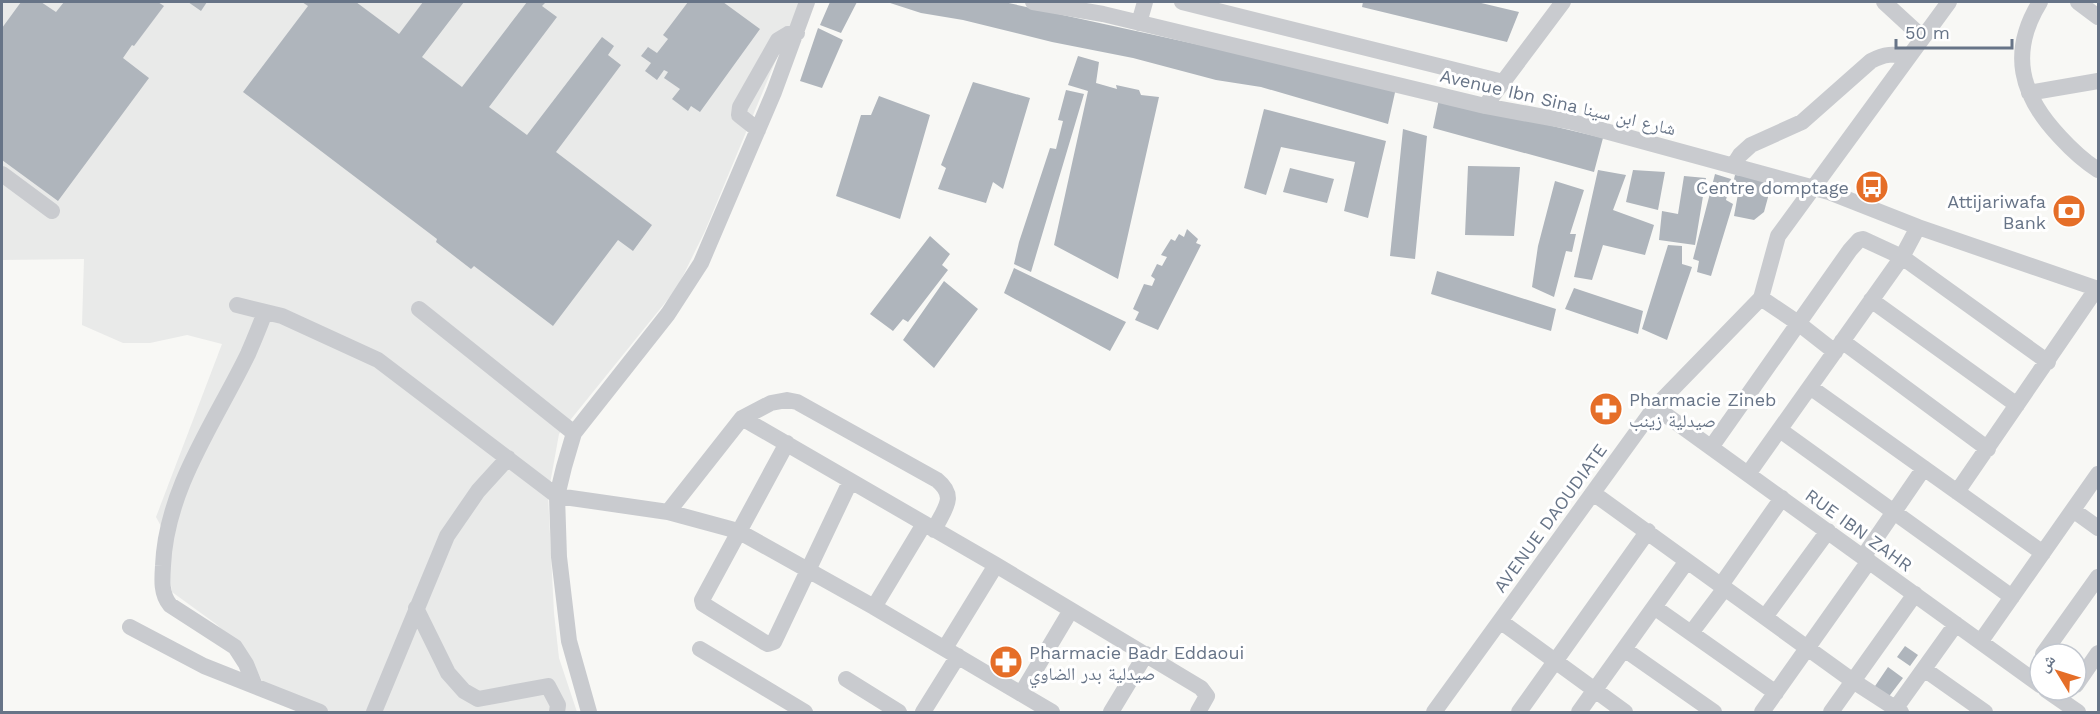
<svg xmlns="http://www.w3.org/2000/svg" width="2100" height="714" font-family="'Work Sans','Noto Naskh Arabic',sans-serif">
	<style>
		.built { fill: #e9eae9 }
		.building { fill: #afb5bc }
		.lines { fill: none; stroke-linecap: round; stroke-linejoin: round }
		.minor { stroke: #c9cbcf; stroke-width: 16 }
		.labels { text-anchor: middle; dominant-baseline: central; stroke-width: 6; stroke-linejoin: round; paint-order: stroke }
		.street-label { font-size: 18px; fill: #677487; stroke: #fff }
		.poi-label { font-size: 18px; fill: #677487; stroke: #fff; text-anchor: end }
	</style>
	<rect width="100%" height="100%" fill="#f8f8f5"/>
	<!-- built -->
	<path class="built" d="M2,2H800L705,231L677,288L559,434L548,495L554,613L559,658L577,712H303L270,697L249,655L216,624L172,592L162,528L156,517L222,344L187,335L150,343H123L82,325L84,259L2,260Z"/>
	<!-- building -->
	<path class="building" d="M21,2H41L56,12L64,2H158L164,6L134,46L132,45L123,58L149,78L58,201L2,160V28Z
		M188,2H207L201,11Z
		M302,2H356L399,34L423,2H464L422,57L462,87L527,2H546L542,6L557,17L489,107L527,135L602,37L614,46L608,55L621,65L556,152L652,225L633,251L618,240L553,326L474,266L471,269L436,242L437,239L243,92L308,6Z
		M688,2H723L760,29L700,112L691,106L688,111L672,99L680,89L664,78L668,72L664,70L657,80L645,71L651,63L641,56L648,47L657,53L668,39L663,35Z
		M830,2H857L841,33L820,25Z
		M887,2H1004L1396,88L1388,124L1261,87L1216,80L1133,58L1052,42L963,20L921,13Z
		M1363,2H1477L1519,12L1507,42L1362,7Z
		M818,28L843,40L822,88L800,81Z
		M1078,56L1099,62L1096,83L1117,89L1116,85L1139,90L1141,95L1159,97L1118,279L1054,245L1088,91L1068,85Z
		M973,82L1030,98L1003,189L993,182L986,203L938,189L946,168L941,165Z
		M1066,90L1084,94L1031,272L1014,264L1019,242L1050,148L1056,149L1063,121L1058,120Z
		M879,96L930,115L900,219L836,196L861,115H871Z
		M1439,99L1603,138L1594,172L1433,128Z
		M1264,109L1386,141L1368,218L1344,211L1355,162L1281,147L1266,195L1244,188Z
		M1403,129L1427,136L1415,259L1390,256Z
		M1468,166L1520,167L1514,236L1465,235Z
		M1290,168L1334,179L1327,203L1283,192Z
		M1598,170L1626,175L1613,210L1654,225L1645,255L1603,245L1592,280L1574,277Z
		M1633,170L1665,172L1658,210L1626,202Z
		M1715,174L1731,179L1726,200L1733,204L1711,276L1697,272L1699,261L1693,259Z
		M1735,175L1765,178L1770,190L1764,212L1754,220L1734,216L1738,194L1731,192Z
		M1684,176L1706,178L1695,245L1659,240L1662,211L1678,214Z
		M1555,181L1584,190L1570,234H1576L1572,252L1566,251L1554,297L1532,287L1538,246Z
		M1187,229L1198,239L1196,243L1201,245L1158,330L1135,320L1139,312L1133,309L1144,284L1152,286L1155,279L1151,276L1157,264L1162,266L1167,257L1161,255L1171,239L1175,241L1179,234L1184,237Z
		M930,236L950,254L942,265L948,270L908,322L903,319L893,331L870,314Z
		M1668,245L1682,246V264L1692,267L1667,340L1642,329Z
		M1014,268L1126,322L1110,351L1004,293Z
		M1437,271L1556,309L1551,331L1431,294Z
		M944,281L978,309L934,368L903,340Z
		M1574,288L1643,311L1638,334L1565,309Z
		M1905,646L1918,655L1910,666L1897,657Z
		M1888,667L1903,678L1887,699L1873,689Z"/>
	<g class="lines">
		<!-- minor -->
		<path class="minor" d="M1033,2L1103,14L1485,106L1572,122L1829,192L1918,227L2098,289
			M1182,2L1503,82
			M1884,2L1922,37
			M2040,2C2009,52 2020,95 2060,137C2071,149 2084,161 2098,170
			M2078,2L2098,17
			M1139,23L1145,2
			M2029,93L2098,81
			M1485,106L1563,2
			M758,130L739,115L740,107L778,40L788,34L797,33
			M1733,166L1740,155L1751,145L1802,122L1871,61C1884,54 1894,53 1908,57
			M2,174L52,211
			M1761,298L1798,323L1835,352
			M1871,300L2017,405
			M237,305L282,316L378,360L557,496L668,512L738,531L874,607L1052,712
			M419,309L574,433
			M1842,341L1988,449
			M1810,387L2043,553
			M1655,407L2040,685
			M742,418L996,565L1201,688L1207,696L1198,712
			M1780,430L2012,597
			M787,443L702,600L703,604L764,642L768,644L774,642L850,482
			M1712,446L1850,250L1859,240L1863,239L1902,257L2048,362
			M1748,474L1902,257L1918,227
			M1957,492L2097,288
			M1593,493L1853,681L1901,712
			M2073,510L2098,528
			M668,512L742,418L771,403L787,400L797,402L937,480C958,497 944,509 934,530
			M1863,557L1924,468
			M1721,585L1782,498
			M874,607L924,524
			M1654,607L1776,693
			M416,608L448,673L464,691L478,699L548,686L558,705L557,712
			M1765,617L1828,531
			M1500,621L1625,712
			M130,627L204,666L320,712
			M1691,633L1725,588
			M1981,641L2098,474
			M945,648L996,565
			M700,649L805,712
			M1624,649L1714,712
			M2043,654L2098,577
			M1924,669L1985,712
			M846,679L899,712
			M2076,685L2098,653
			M255,686L246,664L235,647L170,605C161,594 162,580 163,566C166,489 215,422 248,354C254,340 260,326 265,312
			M2046,690L2078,712
			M1021,694L1071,610
			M374,712L447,536L478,491L508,458
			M589,712L569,641L559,557L557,496L564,467L574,433L668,314L701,263L774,92L807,2
			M923,712L958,656
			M1111,712L1146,654
			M1434,712L1655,407L1761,298L1778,236L1949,2
			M1519,712L1648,531
			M1579,712L1687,561
			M1762,712L1869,561
			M1831,712L1915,594
			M1893,712L1956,624"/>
	</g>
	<!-- icons -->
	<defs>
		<symbol id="bus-disc" viewBox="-11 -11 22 22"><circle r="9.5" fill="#e56e28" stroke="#fff"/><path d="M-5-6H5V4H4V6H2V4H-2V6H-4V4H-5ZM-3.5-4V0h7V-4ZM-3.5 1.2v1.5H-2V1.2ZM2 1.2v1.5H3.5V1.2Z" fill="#fff"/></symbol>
		<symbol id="bank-disc" viewBox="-11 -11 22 22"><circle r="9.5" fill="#e56e28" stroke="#fff"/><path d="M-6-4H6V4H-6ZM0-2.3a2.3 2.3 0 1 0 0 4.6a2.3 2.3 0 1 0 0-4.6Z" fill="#fff"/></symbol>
		<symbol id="pharmacy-disc" viewBox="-11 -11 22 22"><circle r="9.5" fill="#e56e28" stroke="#fff"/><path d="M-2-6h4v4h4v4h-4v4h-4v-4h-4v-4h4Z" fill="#fff"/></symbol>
	</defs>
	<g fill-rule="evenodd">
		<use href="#bus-disc" x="1853" y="168" width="38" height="38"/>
		<use href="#bank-disc" x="2050" y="192" width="38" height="38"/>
		<use href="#pharmacy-disc" x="1587" y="390" width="38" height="38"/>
		<use href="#pharmacy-disc" x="987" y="643" width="38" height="38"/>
	</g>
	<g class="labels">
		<!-- street labels -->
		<g class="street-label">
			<text transform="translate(1558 102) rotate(13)">Avenue Ibn Sina شارع ابن سينا</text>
			<text transform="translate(1550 518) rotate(-54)">AVENUE DAOUDIATE</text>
			<text transform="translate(1859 530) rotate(36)">RUE IBN ZAHR</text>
		</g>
		<!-- poi labels -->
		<g class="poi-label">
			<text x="1849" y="187">Centre domptage</text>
			<text x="2046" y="201">Attijariwafa<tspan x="2046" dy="21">Bank</tspan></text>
			<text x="1629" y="399" text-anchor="start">Pharmacie Zineb<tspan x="1629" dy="21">صيدلية زينب</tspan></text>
			<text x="1029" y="652" text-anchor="start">Pharmacie Badr Eddaoui<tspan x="1029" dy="21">صيدلية بدر الضاوي</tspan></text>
		</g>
	</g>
	<!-- border -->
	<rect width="2100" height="714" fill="none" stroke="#677487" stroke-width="6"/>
	<!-- north arrow -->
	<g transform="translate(2058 672) rotate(308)"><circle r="28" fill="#ffffff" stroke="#c2c7cf" stroke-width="1.5"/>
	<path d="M0-4.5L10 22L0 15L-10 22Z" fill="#e56e28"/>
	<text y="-9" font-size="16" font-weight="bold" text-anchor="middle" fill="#677487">ش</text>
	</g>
	<!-- scale -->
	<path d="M1896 39v9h116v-9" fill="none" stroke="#677487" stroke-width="3"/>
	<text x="1905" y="39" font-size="18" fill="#677487" stroke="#ffffff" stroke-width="4.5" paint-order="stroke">50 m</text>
</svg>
